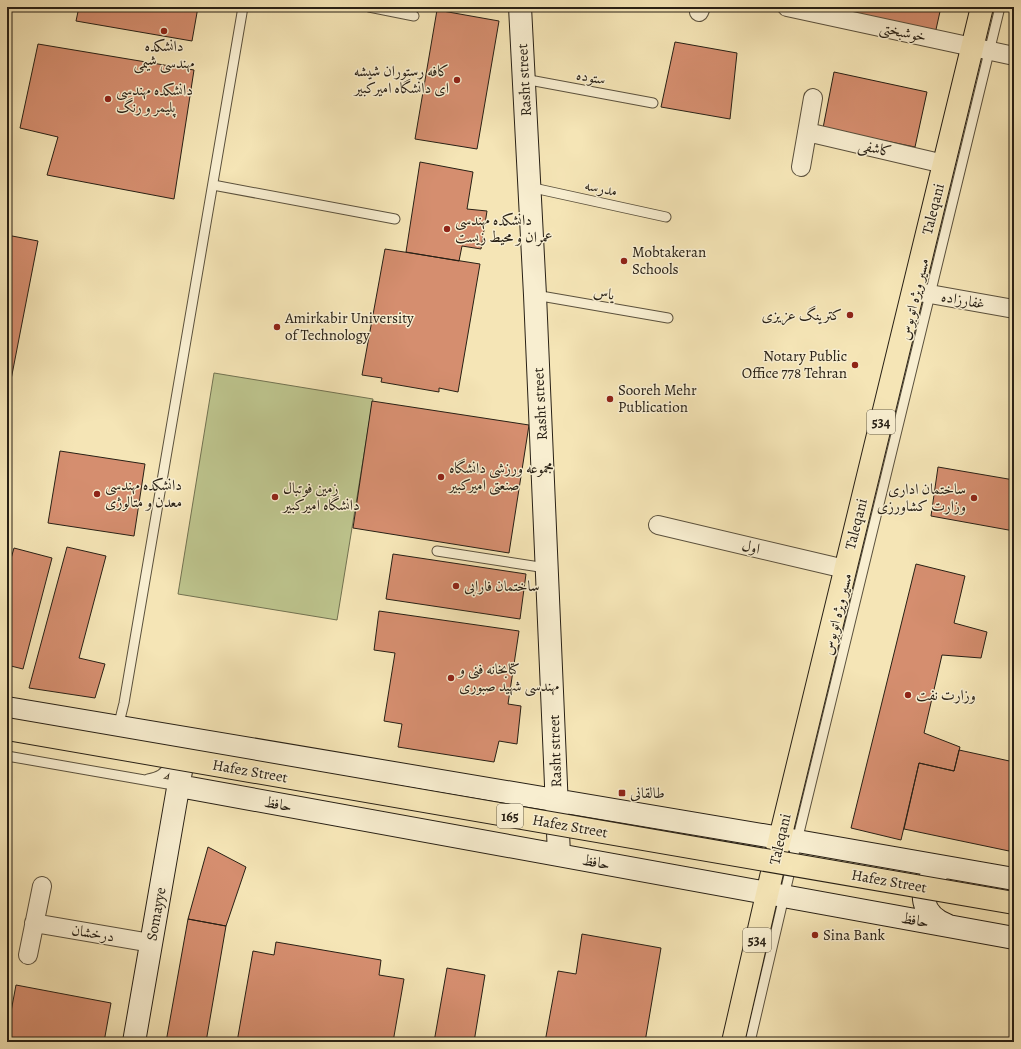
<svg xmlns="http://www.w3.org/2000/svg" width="1021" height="1049" font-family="Alegreya,Amiri,serif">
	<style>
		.green { fill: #bdc48d; stroke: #727251 }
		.building { fill: #d58e6f; stroke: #282015 }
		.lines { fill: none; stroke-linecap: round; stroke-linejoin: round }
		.lane-casing { stroke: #5b513d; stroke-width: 11 }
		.street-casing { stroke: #5b513d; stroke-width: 20 }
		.secondary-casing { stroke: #282015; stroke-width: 24 }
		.primary-casing { stroke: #282015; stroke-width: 24 }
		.lane { stroke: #f8eed0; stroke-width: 9 }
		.street { stroke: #f8eed0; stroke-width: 18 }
		.secondary { stroke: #f8eed0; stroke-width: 22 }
		.primary { stroke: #f5e5b6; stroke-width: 22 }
		.primary-bridge-casing { stroke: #282015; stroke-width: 24; stroke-linecap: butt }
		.primary-bridge { stroke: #f5e5b6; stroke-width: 22 }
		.poi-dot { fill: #8f2418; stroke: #f8eed0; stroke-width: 1.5 }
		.labels { text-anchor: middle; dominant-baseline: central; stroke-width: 3; stroke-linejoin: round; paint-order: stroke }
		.shield { fill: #f8eed0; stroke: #665e4d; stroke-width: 1 }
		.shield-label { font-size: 14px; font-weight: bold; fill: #282015 }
		.street-label { font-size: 15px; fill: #282015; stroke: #f8eed0 }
		.poi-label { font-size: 15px; fill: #282015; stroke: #f8eed0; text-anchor: start }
	</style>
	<rect width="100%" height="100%" fill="#f5e5b6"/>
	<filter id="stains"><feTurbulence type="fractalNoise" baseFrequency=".005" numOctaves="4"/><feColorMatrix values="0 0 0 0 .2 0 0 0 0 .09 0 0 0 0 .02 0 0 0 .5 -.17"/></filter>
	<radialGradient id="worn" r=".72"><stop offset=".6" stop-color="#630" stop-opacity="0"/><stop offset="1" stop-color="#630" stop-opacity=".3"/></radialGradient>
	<!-- green -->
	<path class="green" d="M214,373L373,399L337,620L178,594Z"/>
	<!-- building -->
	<path class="building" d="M79,7H198L192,41L76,21Z
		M802,7H941L935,34Z
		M437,10L499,21L477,149L415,139Z
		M675,42L737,53L730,119L661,107Z
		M38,44L194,70L174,199L47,175L58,137L20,128Z
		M834,72L927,92L915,147L823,128Z
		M420,162L473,172L467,209L487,211L481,249L462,246L459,261L406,252Z
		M7,235L38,241L9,390H7Z
		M385,249L480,264L458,392L439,388V392L381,382L382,378L362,375Z
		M372,401L529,425L509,553L353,528Z
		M60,451L145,464L134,536L48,523Z
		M938,467L1014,480V531L931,516Z
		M67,547L106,556L79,658L105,664L95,698L29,688Z
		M14,548L52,558L23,669L7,665V573Z
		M393,554L526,574L520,619L386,599Z
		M916,564L965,576L954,623L987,632L981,658L942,655L924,733L960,747L954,771L919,763L901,840L851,828Z
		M379,611L519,631L508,704L521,706L517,744L499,741L494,762L398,747L402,724L384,721L395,653L374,650Z
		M959,750L1014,762V835L1009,851L904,829L919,763L954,771Z
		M208,847L246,867L226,926L188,919Z
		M188,919L226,926L206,1042H166Z
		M582,934L661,948L645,1042H545L558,971L576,974Z
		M276,942L381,960L379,975L404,979L393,1042H237L253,951L274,955Z
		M447,968L485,975L474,1042H434Z
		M16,985L111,1003L104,1042H7V1033Z"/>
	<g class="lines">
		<defs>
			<path id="lane" d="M369,7L414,16
				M524,79L653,103
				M213,185L395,219
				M529,187L666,217
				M535,295L668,318
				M437,551L546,568
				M118,727L124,703L243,7
				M7,756L179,786
				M148,779C160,777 170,771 170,757
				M750,1042L797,841L1000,7"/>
			<path id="street" d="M787,7L1014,56
				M699,12L701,7
				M807,132L944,164
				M801,167L813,98
				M913,291L1014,309
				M658,525L845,569
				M34,923L151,943
				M28,955L42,886"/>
			<path id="secondary" d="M520,7L535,295L559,855
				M7,708L780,838L1014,879
				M179,786L1014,938
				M937,873C915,889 922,916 947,925
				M134,1042L181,771"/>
			<path id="primary" d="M733,1042L780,838L982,7"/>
		</defs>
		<!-- lane casing -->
		<use href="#lane" class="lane-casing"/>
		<!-- street casing -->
		<use href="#street" class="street-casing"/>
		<!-- secondary casing -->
		<use href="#secondary" class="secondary-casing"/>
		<!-- primary casing -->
		<use href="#primary" class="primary-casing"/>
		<!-- lane -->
		<use href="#lane" class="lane"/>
		<!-- street -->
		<use href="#street" class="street"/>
		<!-- secondary -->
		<use href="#secondary" class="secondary"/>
		<!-- primary -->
		<use href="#primary" class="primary"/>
		<defs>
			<path id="primary-bridge" d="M7,729L1014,903"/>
		</defs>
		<!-- primary-bridge casing -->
		<use href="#primary-bridge" class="primary-bridge-casing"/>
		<!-- primary-bridge -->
		<use href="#primary-bridge" class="primary-bridge"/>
	</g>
	<!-- markers -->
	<g class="poi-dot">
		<circle cx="164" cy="31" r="4"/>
		<circle cx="457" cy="80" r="4"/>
		<circle cx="108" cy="99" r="4"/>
		<circle cx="447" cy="229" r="4"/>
		<circle cx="624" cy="261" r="4"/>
		<circle cx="850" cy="315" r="4"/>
		<circle cx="277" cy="327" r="4"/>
		<circle cx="855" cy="365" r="4"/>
		<circle cx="610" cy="399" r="4"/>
		<circle cx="441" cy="477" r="4"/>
		<circle cx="97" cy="494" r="4"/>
		<circle cx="275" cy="497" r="4"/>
		<circle cx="974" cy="498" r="4"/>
		<circle cx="456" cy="586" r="4"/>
		<circle cx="451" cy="678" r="4"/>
		<circle cx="908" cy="695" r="4"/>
		<rect x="618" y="789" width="8" height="8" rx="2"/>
		<circle cx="815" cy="935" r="4"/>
	</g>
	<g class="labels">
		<!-- shield labels -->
		<g class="shield">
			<rect x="867" y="410" width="28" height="24" rx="3"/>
			<rect x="497" y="804" width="26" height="24" rx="3"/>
			<rect x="743" y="928" width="28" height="24" rx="3"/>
		</g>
		<g class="shield-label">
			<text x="881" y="422">534</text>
			<text x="510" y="816">165</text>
			<text x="757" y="940">534</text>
		</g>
		<!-- street labels -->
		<g class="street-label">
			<text transform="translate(903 32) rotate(12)">خوشبختی</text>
			<text transform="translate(591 77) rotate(10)">ستوده</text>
			<text transform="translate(524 80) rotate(-93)">Rasht street</text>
			<text transform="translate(875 148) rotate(13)">کاشفی</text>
			<text transform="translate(601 188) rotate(12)">مدرسه</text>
			<text transform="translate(933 209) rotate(-76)">Taleqani</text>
			<text transform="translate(604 293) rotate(10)">یاس</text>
			<text transform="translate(914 299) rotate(-76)">مسیر ویژه اتوبوس</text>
			<text transform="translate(963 300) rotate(10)">غفارزاده</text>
			<text transform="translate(540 404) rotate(-93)">Rasht street</text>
			<text transform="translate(856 524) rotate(-76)">Taleqani</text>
			<text transform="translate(751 547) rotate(13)">اول</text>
			<text transform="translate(837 614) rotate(-76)">مسیر ویژه اتوبوس</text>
			<text transform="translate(555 751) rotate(-92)">Rasht street</text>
			<text transform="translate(250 771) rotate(10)">Hafez Street</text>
			<text transform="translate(278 804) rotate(10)">حافظ</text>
			<text transform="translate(570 826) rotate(10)">Hafez Street</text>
			<text transform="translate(780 839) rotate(-77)">Taleqani</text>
			<text transform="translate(596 862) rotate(10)">حافظ</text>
			<text transform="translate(889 881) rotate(10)">Hafez Street</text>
			<text transform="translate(156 914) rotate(-80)">Somayye</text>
			<text transform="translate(915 920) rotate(10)">حافظ</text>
			<text transform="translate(93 933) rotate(10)">درخشان</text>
		</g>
		<!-- poi labels -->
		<g class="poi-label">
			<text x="164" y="46" text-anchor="middle">دانشکده<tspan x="164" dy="17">مهندسی شیمی</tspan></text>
			<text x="449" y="71" text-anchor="end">کافه رستوران شیشه<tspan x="449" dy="17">ای دانشگاه امیرکبیر</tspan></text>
			<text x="116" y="90">دانشکده مهندسی<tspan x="116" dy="17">پلیمر و رنگ</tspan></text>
			<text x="455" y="220">دانشکده مهندسی<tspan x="455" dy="17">عمران و محیط زیست</tspan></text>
			<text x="632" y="252">Mobtakeran<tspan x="632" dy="17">Schools</tspan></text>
			<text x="842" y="315" text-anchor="end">کترینگ عزیزی</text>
			<text x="285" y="318">Amirkabir University<tspan x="285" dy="17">of Technology</tspan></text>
			<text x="847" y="356" text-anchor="end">Notary Public<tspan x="847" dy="17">Office 778 Tehran</tspan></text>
			<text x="618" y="390">Sooreh Mehr<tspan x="618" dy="17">Publication</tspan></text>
			<text x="449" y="468">مجموعه ورزشی دانشگاه<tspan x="449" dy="17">صنعتی امیرکبیر</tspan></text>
			<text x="105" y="485">دانشکده مهندسی<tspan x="105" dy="17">معدن و متالوژی</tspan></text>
			<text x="283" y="488">زمین فوتبال<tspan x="283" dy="17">دانشگاه امیرکبیر</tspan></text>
			<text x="966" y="489" text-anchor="end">ساختمان اداری<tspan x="966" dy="17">وزارت کشاورزی</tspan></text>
			<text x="464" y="586">ساختمان فارابی</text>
			<text x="459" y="669">کتابخانه فنی و<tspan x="459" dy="17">مهندسی شهید صبوری</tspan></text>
			<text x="916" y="695">وزارت نفت</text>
			<text x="630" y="793">طالقانی</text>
			<text x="823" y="935">Sina Bank</text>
		</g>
	</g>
	<!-- margin -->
	<rect width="1021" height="1049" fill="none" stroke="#f5e5b6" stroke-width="24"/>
	<rect x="8" y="8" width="1005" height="1033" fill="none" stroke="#282015" stroke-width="2"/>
	<rect x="12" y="12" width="997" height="1025" fill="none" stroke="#282015"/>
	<rect width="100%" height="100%" filter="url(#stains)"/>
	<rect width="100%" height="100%" fill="url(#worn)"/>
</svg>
